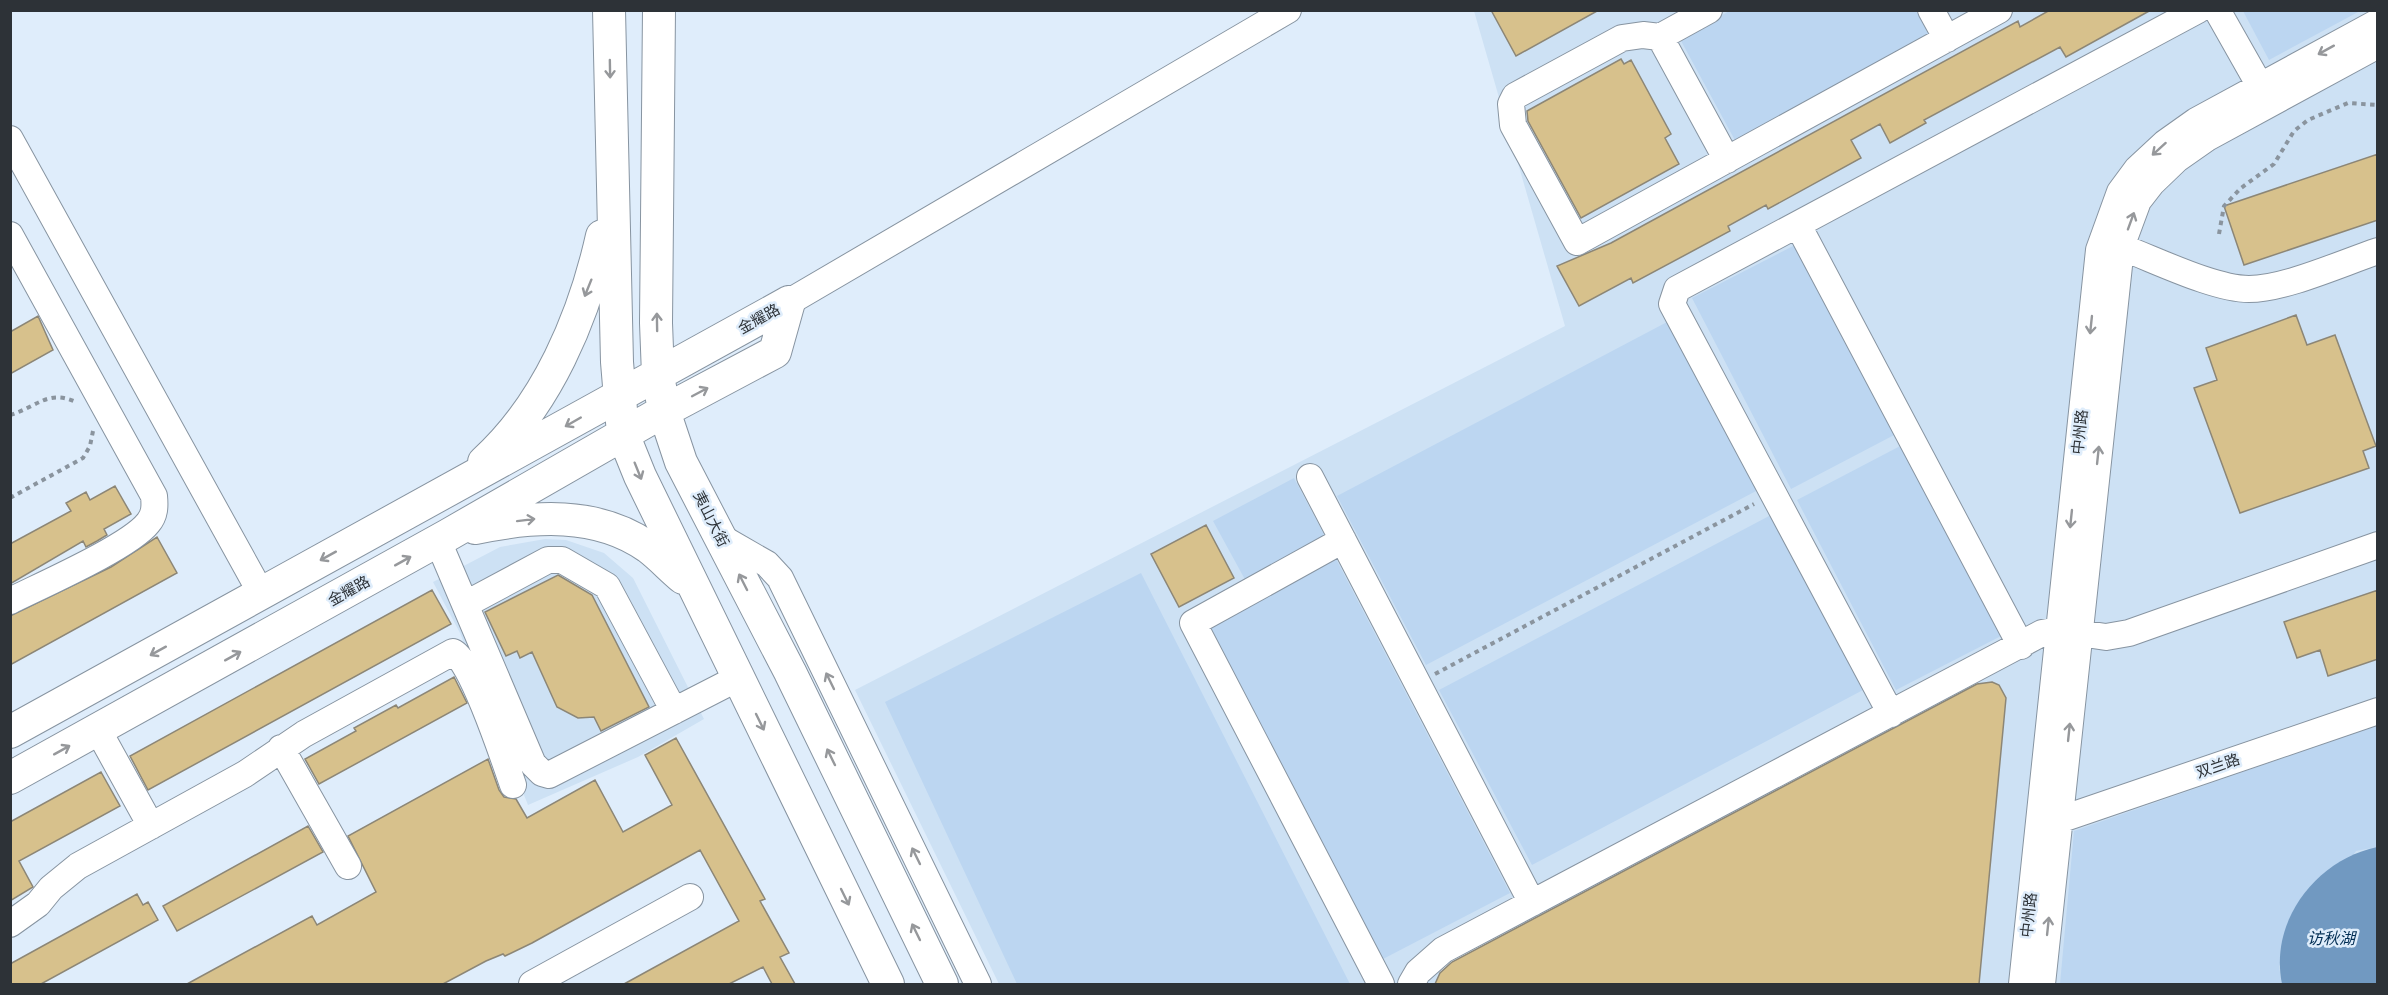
<svg xmlns="http://www.w3.org/2000/svg" width="2388" height="995" font-family="Figtree,'Noto Sans SC',sans-serif">
	<style>
		.built { fill: #cde1f4 }
		.green { fill: #bcd6f1 }
		.water { fill: #7199c1 }
		.building { fill: #d7c18c; stroke: #8c8676; stroke-width: 1.5 }
		.lines { fill: none; stroke-linecap: round; stroke-linejoin: round }
		.minor-casing { stroke: #8794a1; stroke-width: 28 }
		.major-casing { stroke: #8794a1; stroke-width: 34 }
		.path { stroke: #8a949e; stroke-width: 4; stroke-dasharray: 4.5 4.5; stroke-linecap: butt }
		.minor { stroke: #fff; stroke-width: 26 }
		.major { stroke: #fff; stroke-width: 32 }
		.oneway { stroke: #96989b }
		.labels { text-anchor: middle; dominant-baseline: central; stroke-width: 5; stroke-linejoin: round; paint-order: stroke }
		.street-label { font-size: 15px; fill: #2d3237; stroke: #dfedfb }
		.water-label { font-size: 16px; font-style: italic; fill: #002d53; stroke: #dfedfb }
	</style>
	<rect width="100%" height="100%" fill="#dfedfb"/>
	<!-- built -->
	<path class="built" d="M1474,11H2377V984H1979L2006,698L1999,685L1977,684L1453,957L1441,970L1435,984H999L855,690L1565,326Z
		M545,539L566,540L604,553L633,578L704,719L638,757L528,805L460,633L433,582L500,547Z"/>
	<!-- green -->
	<path class="green" d="M1731,10L1916,11L1931,37L1737,144L1680,39Z
		M2243,11H2360L2269,60Z
		M1799,243L1898,433L1791,489L1692,298Z
		M1669,321L1758,490L1426,665L1337,496Z
		M1904,444L2003,635L1896,690L1797,500Z
		M1294,478L1328,542L1248,585L1213,521Z
		M1771,515L1863,690L1532,865L1439,690Z
		M1336,559L1510,893L1383,959L1209,626Z
		M1141,573L1350,984H1017L885,702Z
		M2377,725V847L2356,851L2279,966L2282,984H2060L2074,831Z"/>
	<!-- water -->
	<path class="water" d="M2377,847V984H2282C2269,921 2316,860 2377,847Z"/>
	<!-- building -->
	<path class="building" d="M1491,10H1599L1516,56Z
		M2050,10H2151L2066,57L2060,47L1924,120L1926,123L1890,143L1880,124L1851,140L1861,158L1768,209L1766,205L1728,226L1730,231L1633,283L1631,278L1579,306L1557,266L1611,243L2018,21L2020,27Z
		M1621,59L1624,64L1631,60L1671,134L1665,138L1679,164L1581,218L1528,121L1527,111Z
		M2378,154V220L2244,265L2224,206Z
		M2296,315L2307,345L2335,335L2376,446L2363,451L2369,468L2240,513L2194,388L2217,380L2206,348Z
		M38,316L53,350L10,374V332Z
		M115,486L131,514L104,529L107,535L97,541L86,547L83,541L10,584V544L71,511L66,503L86,492L90,500Z
		M1206,525L1234,578L1179,607L1151,554Z
		M157,537L177,573L10,665V616L111,567Z
		M558,575L592,595L649,707L601,731L594,717L578,718L557,707L532,652L520,658L517,651L506,656L485,612Z
		M432,590L451,624L148,790L130,756Z
		M2378,590V659L2328,676L2320,650L2297,658L2284,622Z
		M454,677L467,703L319,784L305,759L356,731L354,728L396,705L398,708Z
		M1992,682L1999,685L2006,698L1979,984H1435L1440,973L1452,962L1977,684Z
		M676,738L765,899L760,901L789,953L780,957L795,984H772L763,967L729,984H624L739,921L700,850L532,943L505,956L503,954L486,961L443,984H187L312,916L317,925L376,892L348,836L488,759L499,790L504,797L516,799L527,818L595,780L623,832L672,805L645,755Z
		M101,772L120,806L19,861L33,887L10,901V822Z
		M308,826L323,852L177,931L163,906Z
		M137,894L143,905L148,902L158,920L41,984H10V964Z"/>
	<g class="lines">
		<defs>
			<path id="minor" d="M1709,10L1660,37L1727,160
				M1931,10L1947,39
				M2217,10L2260,86
				M1660,37L1643,35L1622,38L1515,96L1511,104L1513,125L1577,242L1999,10
				M10,139L261,593
				M1798,225L2021,646
				M10,235L154,496C155,506 155,515 148,523C129,547 42,585 10,601
				M2121,247C2156,260 2214,289 2249,289C2285,289 2342,263 2378,251
				M789,302L1288,10
				M1310,477L1532,903
				M720,537L767,564L780,578L978,984
				M1343,540L1193,623L1381,984
				M438,541L533,764L542,773L549,775L738,678
				M466,604L548,560H562L607,586L674,711
				M1891,714L1672,304L1677,289L2198,10
				M98,730L151,826
				M281,748L348,866
				M2059,820L2378,711
				M10,924L38,904L51,888L78,866L245,774L304,734L453,652C471,659 505,762 513,785
				M532,984L690,897
				M1411,984L1418,972L1443,950L2042,633L2059,630L2106,637L2129,633L2378,545
				M2022,984L2099,250L2120,192L2137,169L2165,143L2196,121L2378,22
				M2042,984L2121,247L2138,201L2152,183L2177,159L2207,138L2378,45"/>
			<path id="major" d="M609,10L617,362L623,434L640,476L888,984
				M659,10L656,323L658,375L664,411L681,462L790,672L942,984
				M484,462C547,405 584,317 602,236
				M475,528C533,516 597,511 648,547C660,556 671,568 683,578
				M10,732L789,302
				M10,778L448,535L664,411L775,352L789,302"/>
		</defs>
		<!-- minor casing -->
		<use href="#minor" class="minor-casing"/>
		<!-- major casing -->
		<use href="#major" class="major-casing"/>
		<!-- path -->
		<path class="path" d="M2219,234L2224,206L2241,188L2274,164L2294,131L2308,120L2348,103L2378,105
			M10,415C37,407 48,389 76,402
			M10,498L83,458L90,446L93,431
			M1435,674L1754,504"/>
		<!-- minor -->
		<use href="#minor" class="minor"/>
		<!-- major -->
		<use href="#major" class="major"/>
	</g>
	<!-- one-way arrows -->
	<defs><path id="oneway-shaft" d="M-6 0H5M1.5-3L5.5 0L1.5 3" fill="none" stroke-width="1.6" stroke-linecap="round" stroke-linejoin="round" transform="scale(1.5)"/></defs>
	<g class="oneway">
		<use href="#oneway-shaft" transform="translate(2326 50) rotate(151)"/>
		<use href="#oneway-shaft" transform="translate(610 69) rotate(89)"/>
		<use href="#oneway-shaft" transform="translate(2159 149) rotate(138)"/>
		<use href="#oneway-shaft" transform="translate(2131 221) rotate(-70)"/>
		<use href="#oneway-shaft" transform="translate(588 288) rotate(112)"/>
		<use href="#oneway-shaft" transform="translate(657 322) rotate(-91)"/>
		<use href="#oneway-shaft" transform="translate(2091 325) rotate(96)"/>
		<use href="#oneway-shaft" transform="translate(700 392) rotate(-28)"/>
		<use href="#oneway-shaft" transform="translate(573 422) rotate(150)"/>
		<use href="#oneway-shaft" transform="translate(2098 455) rotate(-84)"/>
		<use href="#oneway-shaft" transform="translate(638 471) rotate(68)"/>
		<use href="#oneway-shaft" transform="translate(2071 519) rotate(96)"/>
		<use href="#oneway-shaft" transform="translate(526 520) rotate(-7)"/>
		<use href="#oneway-shaft" transform="translate(328 556) rotate(151)"/>
		<use href="#oneway-shaft" transform="translate(403 561) rotate(-29)"/>
		<use href="#oneway-shaft" transform="translate(743 582) rotate(-117)"/>
		<use href="#oneway-shaft" transform="translate(158 651) rotate(151)"/>
		<use href="#oneway-shaft" transform="translate(233 656) rotate(-29)"/>
		<use href="#oneway-shaft" transform="translate(830 681) rotate(-116)"/>
		<use href="#oneway-shaft" transform="translate(760 722) rotate(64)"/>
		<use href="#oneway-shaft" transform="translate(2069 732) rotate(-84)"/>
		<use href="#oneway-shaft" transform="translate(62 750) rotate(-29)"/>
		<use href="#oneway-shaft" transform="translate(831 757) rotate(-116)"/>
		<use href="#oneway-shaft" transform="translate(916 856) rotate(-116)"/>
		<use href="#oneway-shaft" transform="translate(845 897) rotate(64)"/>
		<use href="#oneway-shaft" transform="translate(2048 926) rotate(-84)"/>
		<use href="#oneway-shaft" transform="translate(916 932) rotate(-116)"/>
	</g>
	<g class="labels">
		<!-- street labels -->
		<g class="street-label">
			<text transform="translate(759 319) rotate(-29)">金耀路</text>
			<text transform="translate(2080 432) rotate(-84)">中州路</text>
			<text transform="translate(711 519) rotate(63)">夷山大街</text>
			<text transform="translate(349 591) rotate(-29)">金耀路</text>
			<text transform="translate(2218 766) rotate(-19)">双兰路</text>
			<text transform="translate(2029 915) rotate(-84)">中州路</text>
		</g>
		<!-- water labels -->
		<g class="water-label">
			<text x="2331" y="938">访秋湖</text>
		</g>
	</g>
	<!-- border -->
	<rect width="2388" height="995" fill="none" stroke="#2d3237" stroke-width="24"/>
</svg>
